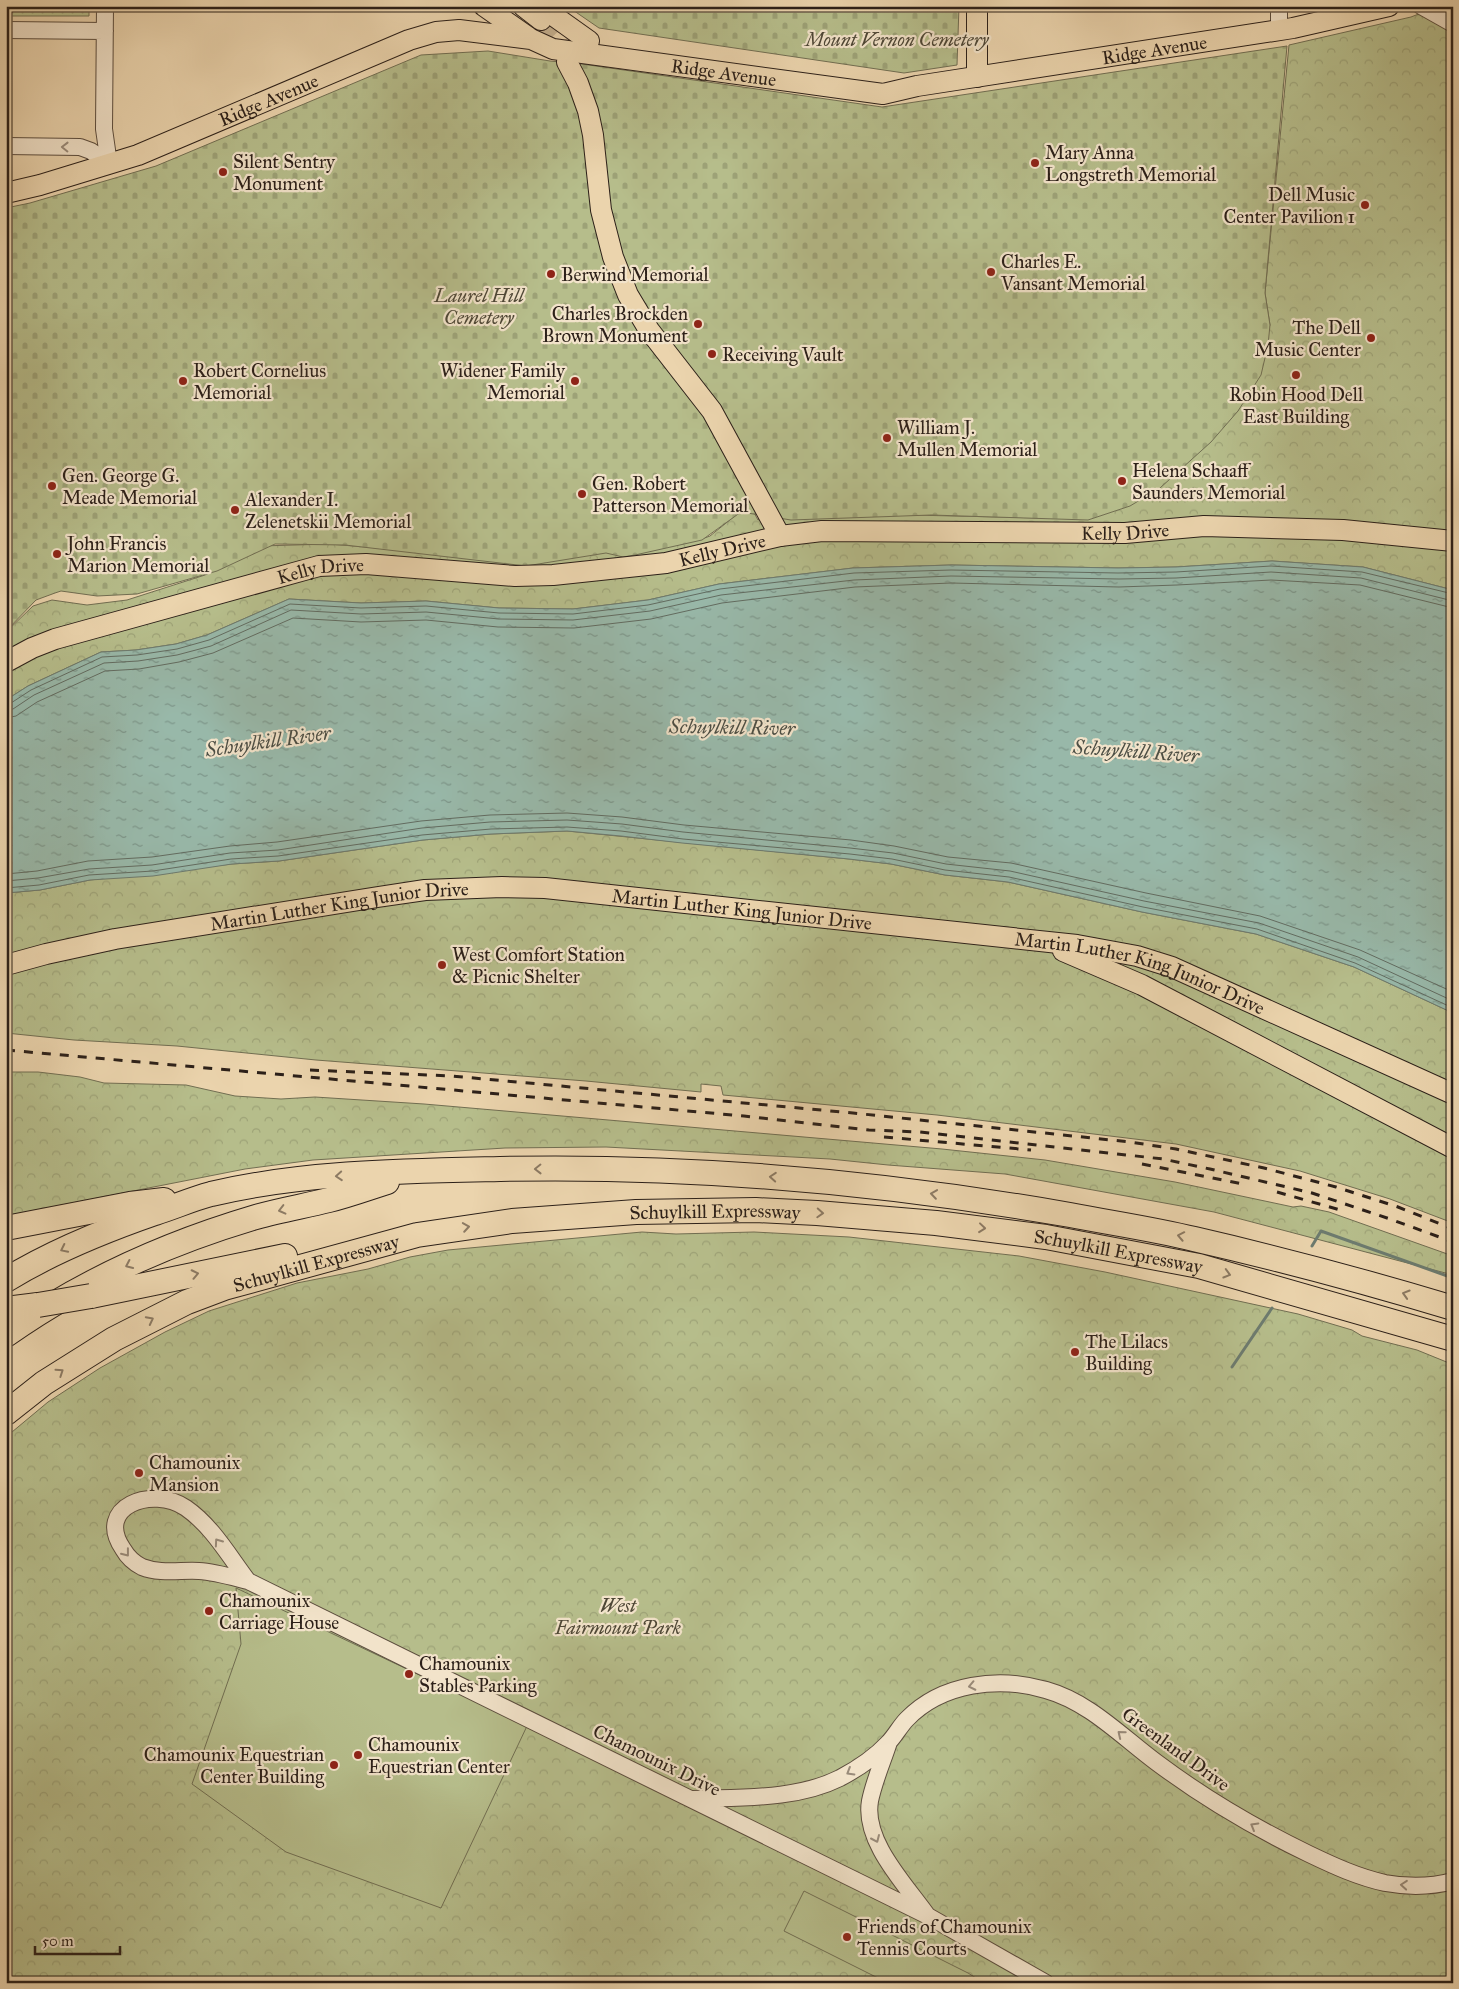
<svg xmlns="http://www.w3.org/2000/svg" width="1459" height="1989" font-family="'IM FELL Great Primer',serif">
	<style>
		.grass { fill: url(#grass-dots); stroke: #716e52 }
		.forest { fill: url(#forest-crowns); stroke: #716e52 }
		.cemetery { fill: url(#cemetery-stones); stroke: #716e52 }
		.pitch { fill: #b6bd8b; stroke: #716e52 }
		.water { fill: url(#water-ripples); stroke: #6d7b6f }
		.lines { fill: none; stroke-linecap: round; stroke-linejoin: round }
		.shore { stroke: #626c61; stroke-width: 1 }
		.stream { stroke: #6d7b6f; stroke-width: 3 }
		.major-tunnel { stroke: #c5b08f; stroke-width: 20; stroke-dasharray: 20 10; stroke-linecap: butt }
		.minor-casing { stroke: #5c4d3e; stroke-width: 18 }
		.major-casing { stroke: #2c2019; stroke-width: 22 }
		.highway-casing { stroke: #2c2019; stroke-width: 26 }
		.minor { stroke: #f2e3ca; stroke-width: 16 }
		.major { stroke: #ebd4ad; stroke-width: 20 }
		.highway { stroke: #ebd4ad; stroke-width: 24 }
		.rail { stroke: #2c2019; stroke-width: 3; stroke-dasharray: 9 9; stroke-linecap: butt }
		.highway-bridge-casing { stroke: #2c2019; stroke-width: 26; stroke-linecap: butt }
		.highway-bridge { stroke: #ebd4ad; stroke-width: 24 }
		.oneway { stroke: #998b7a }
		.oneway2 { stroke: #8c7a63 }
		.poi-dot { fill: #8f2418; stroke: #f2e3ca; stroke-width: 2 }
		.labels { text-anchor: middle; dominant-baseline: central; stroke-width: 4.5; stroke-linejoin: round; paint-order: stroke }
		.park-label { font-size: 19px; font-style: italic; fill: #4e4736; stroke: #f2e3ca }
		.street-label { font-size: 19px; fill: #2c2019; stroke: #f2e3ca }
		.poi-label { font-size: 19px; fill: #2c2019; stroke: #f2e3ca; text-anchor: start }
		.water-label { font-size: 20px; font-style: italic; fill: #4c4e44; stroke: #f2e3ca }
	</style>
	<defs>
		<pattern id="grass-dots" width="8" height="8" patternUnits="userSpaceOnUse" patternTransform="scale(1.25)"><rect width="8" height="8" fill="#b6bd8b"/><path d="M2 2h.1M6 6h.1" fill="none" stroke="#9da277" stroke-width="1.8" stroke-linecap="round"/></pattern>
		<pattern id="forest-crowns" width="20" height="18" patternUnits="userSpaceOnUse" patternTransform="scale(1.25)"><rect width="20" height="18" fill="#b6bd8b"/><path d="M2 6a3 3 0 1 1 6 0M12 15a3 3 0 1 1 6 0" fill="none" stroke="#9da277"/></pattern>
		<pattern id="cemetery-stones" width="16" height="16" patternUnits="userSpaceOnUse" patternTransform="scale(1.25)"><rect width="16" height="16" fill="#b6bd8b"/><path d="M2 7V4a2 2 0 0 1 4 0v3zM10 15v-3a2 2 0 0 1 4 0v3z" fill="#9da277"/></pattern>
		<pattern id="water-ripples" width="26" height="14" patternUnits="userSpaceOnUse" patternTransform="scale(1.25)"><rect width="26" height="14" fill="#98b8a9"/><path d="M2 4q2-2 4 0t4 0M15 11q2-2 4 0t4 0" fill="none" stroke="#7c9589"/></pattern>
	</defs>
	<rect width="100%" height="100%" fill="#ebd4ad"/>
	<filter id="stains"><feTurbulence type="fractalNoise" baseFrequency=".004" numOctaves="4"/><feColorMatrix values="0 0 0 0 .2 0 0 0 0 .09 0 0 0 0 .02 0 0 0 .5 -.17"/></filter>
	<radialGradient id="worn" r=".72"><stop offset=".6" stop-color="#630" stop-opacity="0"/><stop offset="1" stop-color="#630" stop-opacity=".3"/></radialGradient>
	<!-- grass -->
	<path class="grass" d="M6,6H89V16H6Z"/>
	<!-- forest -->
	<path class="forest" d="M1439,6H1453V590L1363,567L1272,561L1176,567L1118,568L951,565L853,568L719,584L648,600L573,609L499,608L426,601L361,603L289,599L207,635L176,644L136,650L101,652L28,686L6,700V632L33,606L52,600L87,605L127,600L205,575L260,546L329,544L428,552L702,539L710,536L736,515L745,496L758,520L780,508L911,515L1043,518L1160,488L1238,411L1270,325L1265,293L1289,45L1411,17Z
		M567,831L849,859L891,864L945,875L1008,882L1142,912L1256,934L1354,967L1453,1013V1223L1390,1199L1300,1171L1176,1144L937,1115L723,1095L721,1086L701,1084V1092L586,1081L316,1060L177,1046L74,1040L6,1033V893L40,890L90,880L232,864L279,861L423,840L491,834Z
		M6,1072H38L80,1077L104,1083L186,1085L235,1096L281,1099L315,1097L424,1104L942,1149L1045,1160L1175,1182L1293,1207L1301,1206L1329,1212L1453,1256V1275L1214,1212L1005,1174L888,1165L830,1159L606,1147L505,1148L313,1160L245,1169L6,1216Z
		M642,1232L676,1234L754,1232L849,1237L1019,1256L1105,1272L1298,1314L1352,1330L1362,1336L1417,1350L1449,1363L1452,1367L1451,1382L1453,1383V1983H6V1437L48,1402L100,1368L165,1332L209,1311L297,1283L368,1269L410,1257L448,1250Z"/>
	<!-- cemetery -->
	<path class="cemetery" d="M567,6H959L957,65L904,73L599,28Z
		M1287,46L1265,293L1270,325L1268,345L1261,375L1238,411L1211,442L1160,488L1130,506L1088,520L931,515L791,520L741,512L702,540L635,555L623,557L606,553L526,566L345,545L275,544L217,571L137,594L97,596L61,591L55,593L36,600L6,631V208L30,203L156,166L421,55L488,51L550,61L582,64L882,107Z"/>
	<!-- pitch -->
	<path class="pitch" d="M236,1588L527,1726L441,1908L286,1852L192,1784L241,1644Z
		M804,1891L968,1973L984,1983H888L784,1931Z"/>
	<!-- water -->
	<path class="water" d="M1272,561L1363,567L1453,590V1013L1354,967L1256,934L1142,912L1008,882L945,875L891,864L849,859L682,843L621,836L567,831L491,834L423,840L279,861L232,864L153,876L90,880L40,890L6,893V700L28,686L101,652L136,650L176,644L207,635L289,599L361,603L426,601L499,608L573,609L648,600L719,584L853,568L951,565L1118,568L1176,567Z"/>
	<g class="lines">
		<!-- shore -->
		<path class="shore" d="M6,704L11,703L31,690L102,657L137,655L177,649L209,640L290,604L361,608L426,606L499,613L573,614L648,605L720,589L854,573L951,570L1118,573L1176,572L1271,566L1362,572L1453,594
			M6,710L13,709L34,695L104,663L138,661L177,655L211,646L291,610L361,614L426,612L499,619L573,620L650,611L721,595L854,580L951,576L1119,579L1176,578L1271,572L1361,578L1453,601
			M6,718L16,716L37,702L105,671L139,669L179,662L213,653L293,618L361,622L426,620L498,627L574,628L651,619L722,603L855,587L951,583L1119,587L1177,585L1271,580L1360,585L1453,608
			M6,874L37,871L88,861L152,857L230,846L277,842L421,821L490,815L567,813L622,817L684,825L851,840L894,846L948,857L1011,863L1146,893L1260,916L1360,950L1453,992
			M6,881L38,878L89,869L152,865L230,853L278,850L422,828L490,822L567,820L622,824L683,832L850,848L893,853L946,864L1010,871L1144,901L1259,923L1358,957L1453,1001
			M6,888L39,885L89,875L153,871L231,859L278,856L422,835L491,829L567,827L621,831L683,839L850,854L892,859L945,870L1009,877L1143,907L1257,929L1355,963L1453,1008"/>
		<!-- stream -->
		<path class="stream" d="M1312,1246L1321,1231L1453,1278
			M1232,1367L1272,1308"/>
		<!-- major-tunnel -->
		<path class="major-tunnel" d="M541,20L559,39L574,61"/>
		<defs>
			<path id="minor" d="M105,6L104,129L109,164
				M1421,6L1453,24
				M6,30L105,31
				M1279,30V6
				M6,146L80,147L91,151L109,164
				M248,1581C229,1556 212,1526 186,1508C152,1485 94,1507 123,1549C127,1556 134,1563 142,1567C160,1574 180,1570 199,1571C215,1572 232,1577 248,1581L928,1916L1046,1983
				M889,1742C883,1761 874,1781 870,1801C863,1841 905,1884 927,1915
				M693,1799C741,1797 796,1800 840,1778C857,1769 875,1757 888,1743C895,1736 900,1726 907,1719C942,1683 999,1676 1046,1690C1089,1702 1121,1736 1156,1762C1204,1798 1255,1828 1309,1854C1334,1866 1358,1877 1385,1883C1407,1887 1431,1887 1453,1881"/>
			<g id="major">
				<path d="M484,6L528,37"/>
				<path d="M523,6L541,20"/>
				<path d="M540,6L589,41"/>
				<path d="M567,62L578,83L588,111L593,135L601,210L613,257L628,295L649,330L712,411L780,536"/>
				<path d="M977,77V6"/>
				<path id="s1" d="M6,193L40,185L138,155L409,40L436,32L459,30L531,39L553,49L883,94L917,86L1293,28L1389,6"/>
				<path id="s2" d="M6,662L32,648L55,639L319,566L366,564L515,576L553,575L666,563L780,536L822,531L1125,533L1204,526L1343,530L1453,541"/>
				<path d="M1063,951L1142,985L1453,1148"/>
				<path id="s3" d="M6,965L46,954L115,939L378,897L425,890L502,887L545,888L1077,945L1137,956L1172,967L1453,1094"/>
			</g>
			<g id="highway">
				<path d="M6,1228L130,1204L164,1200"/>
				<path d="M6,1280C53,1251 103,1231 155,1213C174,1207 192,1199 211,1194C303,1172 406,1171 500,1169C691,1165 882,1182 1070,1215C1111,1223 1153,1229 1194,1239C1281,1259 1367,1282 1453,1308"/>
				<path d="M91,1296L285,1256"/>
				<path d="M6,1309L38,1305"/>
				<path d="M6,1335C81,1282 168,1243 256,1217C280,1210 305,1206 329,1200C349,1195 368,1188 387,1182"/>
				<path id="s4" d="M6,1413L44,1383L114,1339L187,1302L224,1288L417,1235L512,1221L636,1212L756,1210L817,1213L936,1223L1046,1237L1199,1266L1453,1339"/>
			</g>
		</defs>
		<!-- minor casing -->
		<use href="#minor" class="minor-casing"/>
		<!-- major casing -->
		<use href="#major" class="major-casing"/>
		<!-- highway casing -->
		<use href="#highway" class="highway-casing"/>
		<!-- minor -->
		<use href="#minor" class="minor"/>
		<!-- major -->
		<use href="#major" class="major"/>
		<!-- highway -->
		<use href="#highway" class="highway"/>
		<!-- rail -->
		<path class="rail" d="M6,1050L744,1116L869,1130L920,1132L1163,1159L1210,1169L1312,1193L1390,1219L1453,1242
			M310,1070L452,1076L853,1113L1130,1142L1176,1149L1264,1168L1336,1187L1398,1207L1453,1229
			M884,1137L1031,1150
			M1142,1164L1243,1184
			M1277,1192L1344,1211"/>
		<defs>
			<path id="highway-bridge" d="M38,1305L91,1296"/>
		</defs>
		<!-- highway-bridge casing -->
		<use href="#highway-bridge" class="highway-bridge-casing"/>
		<!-- highway-bridge -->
		<use href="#highway-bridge" class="highway-bridge"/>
	</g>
	<!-- one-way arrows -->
	<defs><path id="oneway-chevron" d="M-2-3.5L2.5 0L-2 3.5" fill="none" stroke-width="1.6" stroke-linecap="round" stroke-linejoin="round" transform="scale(1.25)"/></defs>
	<g class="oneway">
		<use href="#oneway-chevron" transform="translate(65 147) rotate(-179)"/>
		<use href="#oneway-chevron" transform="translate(218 1542) rotate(-125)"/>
		<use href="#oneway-chevron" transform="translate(126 1553) rotate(52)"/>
		<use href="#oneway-chevron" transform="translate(972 1686) rotate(168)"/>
		<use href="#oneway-chevron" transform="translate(1121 1734) rotate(-141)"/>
		<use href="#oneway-chevron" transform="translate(850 1772) rotate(149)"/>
		<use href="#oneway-chevron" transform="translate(1254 1826) rotate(-150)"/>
		<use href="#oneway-chevron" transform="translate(876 1839) rotate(66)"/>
		<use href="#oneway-chevron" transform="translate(1404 1885) rotate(-175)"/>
	</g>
	<g class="oneway2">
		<use href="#oneway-chevron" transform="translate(538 1169) rotate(179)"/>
		<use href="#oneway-chevron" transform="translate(339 1176) rotate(176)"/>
		<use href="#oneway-chevron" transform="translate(773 1177) rotate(-176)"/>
		<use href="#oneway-chevron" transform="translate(934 1194) rotate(-172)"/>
		<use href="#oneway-chevron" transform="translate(282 1210) rotate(166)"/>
		<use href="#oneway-chevron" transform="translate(820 1213) rotate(3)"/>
		<use href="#oneway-chevron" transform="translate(466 1227) rotate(-9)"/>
		<use href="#oneway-chevron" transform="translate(982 1228) rotate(6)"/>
		<use href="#oneway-chevron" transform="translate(1181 1236) rotate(-169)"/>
		<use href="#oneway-chevron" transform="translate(64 1249) rotate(154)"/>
		<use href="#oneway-chevron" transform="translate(129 1265) rotate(155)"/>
		<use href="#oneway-chevron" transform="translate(195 1274) rotate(-12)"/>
		<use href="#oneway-chevron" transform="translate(1227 1274) rotate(16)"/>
		<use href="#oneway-chevron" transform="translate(1406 1294) rotate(-163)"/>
		<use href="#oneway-chevron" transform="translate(150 1320) rotate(-27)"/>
		<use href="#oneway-chevron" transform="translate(60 1372) rotate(-34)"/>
	</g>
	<!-- markers -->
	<g class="poi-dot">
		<circle cx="1035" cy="163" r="5"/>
		<circle cx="223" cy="172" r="5"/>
		<circle cx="1365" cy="205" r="5"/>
		<circle cx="991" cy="272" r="5"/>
		<circle cx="551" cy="274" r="5"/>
		<circle cx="698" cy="324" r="5"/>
		<circle cx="1371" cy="338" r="5"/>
		<circle cx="712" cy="354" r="5"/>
		<circle cx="1296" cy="375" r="5"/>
		<circle cx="183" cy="381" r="5"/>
		<circle cx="575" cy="381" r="5"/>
		<circle cx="887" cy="438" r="5"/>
		<circle cx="1122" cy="481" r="5"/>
		<circle cx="52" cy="486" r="5"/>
		<circle cx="582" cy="494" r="5"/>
		<circle cx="235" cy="510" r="5"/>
		<circle cx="57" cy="554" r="5"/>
		<circle cx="442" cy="965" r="5"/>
		<circle cx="1075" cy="1352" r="5"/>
		<circle cx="139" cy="1473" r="5"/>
		<circle cx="209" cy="1611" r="5"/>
		<circle cx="409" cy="1674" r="5"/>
		<circle cx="358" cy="1755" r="5"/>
		<circle cx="334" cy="1765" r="5"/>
		<circle cx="847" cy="1937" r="5"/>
	</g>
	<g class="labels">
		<!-- park labels -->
		<g class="park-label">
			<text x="897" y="39">Mount Vernon Cemetery</text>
			<text x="479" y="295">Laurel Hill<tspan x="479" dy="22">Cemetery</tspan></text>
			<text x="618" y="1605">West<tspan x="618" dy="22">Fairmount Park</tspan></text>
		</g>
		<!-- street labels -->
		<g class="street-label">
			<text stroke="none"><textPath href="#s1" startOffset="1188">Ridge Avenue</textPath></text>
			<text stroke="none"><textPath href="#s1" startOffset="752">Ridge Avenue</textPath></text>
			<text stroke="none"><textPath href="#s1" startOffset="279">Ridge Avenue</textPath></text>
			<text stroke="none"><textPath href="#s2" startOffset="1139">Kelly Drive</textPath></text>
			<text stroke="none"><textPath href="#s2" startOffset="734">Kelly Drive</textPath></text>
			<text stroke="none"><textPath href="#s2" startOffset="329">Kelly Drive</textPath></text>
			<text stroke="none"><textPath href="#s3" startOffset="339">Martin Luther King Junior Drive</textPath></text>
			<text stroke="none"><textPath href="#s3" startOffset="744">Martin Luther King Junior Drive</textPath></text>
			<text stroke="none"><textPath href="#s3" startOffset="1149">Martin Luther King Junior Drive</textPath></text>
			<text stroke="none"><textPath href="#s4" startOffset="752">Schuylkill Expressway</textPath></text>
			<text stroke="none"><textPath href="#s4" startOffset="1158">Schuylkill Expressway</textPath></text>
			<text stroke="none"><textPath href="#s4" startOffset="348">Schuylkill Expressway</textPath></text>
			<text transform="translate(1176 1749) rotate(36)">Greenland Drive</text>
			<text transform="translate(657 1760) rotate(26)">Chamounix Drive</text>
		</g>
		<!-- poi labels -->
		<g class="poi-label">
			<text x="1045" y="152">Mary Anna<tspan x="1045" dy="22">Longstreth Memorial</tspan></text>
			<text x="233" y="161">Silent Sentry<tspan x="233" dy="22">Monument</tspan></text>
			<text x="1355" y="194" text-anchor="end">Dell Music<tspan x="1355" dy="22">Center Pavilion 1</tspan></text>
			<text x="1001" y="261">Charles E.<tspan x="1001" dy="22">Vansant Memorial</tspan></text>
			<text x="561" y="274">Berwind Memorial</text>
			<text x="688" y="313" text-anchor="end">Charles Brockden<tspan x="688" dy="22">Brown Monument</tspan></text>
			<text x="1361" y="327" text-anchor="end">The Dell<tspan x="1361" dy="22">Music Center</tspan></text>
			<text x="722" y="354">Receiving Vault</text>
			<text x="193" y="370">Robert Cornelius<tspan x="193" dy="22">Memorial</tspan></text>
			<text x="565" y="370" text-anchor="end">Widener Family<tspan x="565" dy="22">Memorial</tspan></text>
			<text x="1296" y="394" text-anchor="middle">Robin Hood Dell<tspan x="1296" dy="22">East Building</tspan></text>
			<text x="897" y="427">William J.<tspan x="897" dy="22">Mullen Memorial</tspan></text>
			<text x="1132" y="470">Helena Schaaff<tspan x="1132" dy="22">Saunders Memorial</tspan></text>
			<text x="62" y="475">Gen. George G.<tspan x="62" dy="22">Meade Memorial</tspan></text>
			<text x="592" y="483">Gen. Robert<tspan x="592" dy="22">Patterson Memorial</tspan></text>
			<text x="245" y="499">Alexander I.<tspan x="245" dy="22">Zelenetskii Memorial</tspan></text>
			<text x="67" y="543">John Francis<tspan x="67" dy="22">Marion Memorial</tspan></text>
			<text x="452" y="954">West Comfort Station<tspan x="452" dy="22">&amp; Picnic Shelter</tspan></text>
			<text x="1085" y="1341">The Lilacs<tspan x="1085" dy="22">Building</tspan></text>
			<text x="149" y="1462">Chamounix<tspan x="149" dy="22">Mansion</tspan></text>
			<text x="219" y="1600">Chamounix<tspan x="219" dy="22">Carriage House</tspan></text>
			<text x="419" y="1663">Chamounix<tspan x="419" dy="22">Stables Parking</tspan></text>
			<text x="368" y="1744">Chamounix<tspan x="368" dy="22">Equestrian Center</tspan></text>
			<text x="324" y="1754" text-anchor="end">Chamounix Equestrian<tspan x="324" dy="22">Center Building</tspan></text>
			<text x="857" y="1926">Friends of Chamounix<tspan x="857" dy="22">Tennis Courts</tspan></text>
		</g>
		<!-- water labels -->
		<g class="water-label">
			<text transform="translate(732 727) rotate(1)">Schuylkill River</text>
			<text transform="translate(268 741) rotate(-8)">Schuylkill River</text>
			<text transform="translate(1136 751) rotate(4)">Schuylkill River</text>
		</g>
	</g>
	<!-- margin -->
	<rect width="1459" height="1989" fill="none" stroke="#ebd4ad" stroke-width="25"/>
	<rect x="8" y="8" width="1444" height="1974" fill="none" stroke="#2c2019" stroke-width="2.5"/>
	<rect x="12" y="12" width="1434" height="1964" fill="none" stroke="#2c2019"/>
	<!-- scale -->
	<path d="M35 1946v8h85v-8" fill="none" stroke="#2c2019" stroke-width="2.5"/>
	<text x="42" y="1946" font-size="15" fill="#2c2019" stroke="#f2e3ca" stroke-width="4" paint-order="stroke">50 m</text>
	<rect width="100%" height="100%" filter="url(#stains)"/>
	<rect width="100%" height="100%" fill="url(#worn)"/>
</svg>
